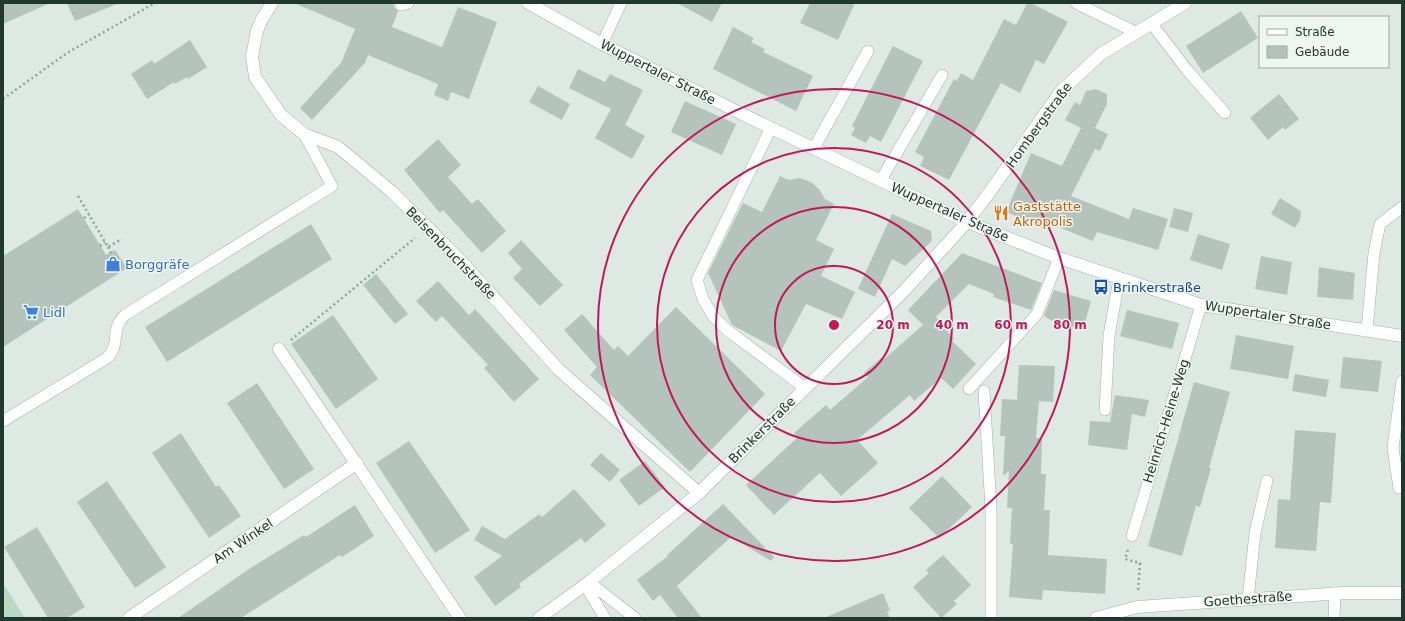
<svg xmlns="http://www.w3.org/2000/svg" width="1405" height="621" font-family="'DejaVu Sans',sans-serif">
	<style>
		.green { fill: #b8dac0 }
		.building { fill: #b4c4bd }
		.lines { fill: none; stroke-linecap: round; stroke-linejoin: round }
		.service-casing { stroke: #a2b0ab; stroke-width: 12 }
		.minor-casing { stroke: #a2b0ab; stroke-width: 13 }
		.tertiary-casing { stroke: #a2b0ab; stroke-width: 13 }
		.secondary-casing { stroke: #9eb4ac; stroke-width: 13 }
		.path { stroke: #80ab9c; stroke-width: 2.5; stroke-dasharray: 2 3; stroke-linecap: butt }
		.service { stroke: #fff; stroke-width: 11 }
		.minor { stroke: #fff; stroke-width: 12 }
		.tertiary { stroke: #fff; stroke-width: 12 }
		.secondary { stroke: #fff; stroke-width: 12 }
		.ring { fill: none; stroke: #c2185b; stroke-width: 2 }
		.labels { text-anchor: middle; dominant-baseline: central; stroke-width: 3; stroke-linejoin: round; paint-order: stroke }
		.street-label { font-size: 13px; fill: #213831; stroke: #eff6f2 }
		.food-label { font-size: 13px; fill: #c56008; stroke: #eff6f2; text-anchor: start }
		.shop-label { font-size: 13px; fill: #366cbe; stroke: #eff6f2; text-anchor: start }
		.transit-label { font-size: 13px; fill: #164399; stroke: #eff6f2; text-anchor: start }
		.centre { fill: #c2185b; stroke: #eff6f2; stroke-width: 2 }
		.ring-label { font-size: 12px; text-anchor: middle; font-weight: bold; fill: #c2185b; stroke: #eff6f2; stroke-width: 3; stroke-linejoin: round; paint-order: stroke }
	</style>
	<rect width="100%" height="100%" fill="#dee9e4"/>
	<!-- green -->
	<path class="green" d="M3,583L25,618H3Z"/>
	<!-- building -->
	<path class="building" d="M3,3H50L3,24Z
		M67,3H117V4L75,21Z
		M294,3H394V7L398,11L392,27L442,47L458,7L497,22L469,99L451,92L448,101L434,95L438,84L368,55L365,63L312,120L300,108L341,63L355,29Z
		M677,3H722L712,22Z
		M810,3H855L838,40L800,23Z
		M1027,3H1031L1068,22L1044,64L1036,60L1020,93L1001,83L949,180L920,166L924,157L915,152L954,79L957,81L961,73L973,80L1004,19L1016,25Z
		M1241,11L1258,38L1203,73L1186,46Z
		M733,27L754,38L751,42L765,49L763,52L813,76L796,111L713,69Z
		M190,40L207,67L188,79L187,77L175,84L174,82L147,99L131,74L152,60L154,64Z
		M893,46L923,61L881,142L870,136L866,143L851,135L855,128L852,126Z
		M578,69L605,82L610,74L643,90L625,125L645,136L632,159L595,138L611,109L569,88Z
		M538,86L570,104L562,120L529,102Z
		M1096,89L1107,94V104L1095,128L1108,134L1100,151L1095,149L1071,196L1129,219L1133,208L1168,219L1158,250L1097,232L1093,241L1046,222L1044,228L1006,212L1031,153L1062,166L1081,128L1065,120L1075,102L1080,105L1086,91Z
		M1279,94L1299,119L1285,130L1283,127L1268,140L1250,118Z
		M685,101L736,124L722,155L671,132Z
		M438,139L461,165L448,177L472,204L478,199L506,231L482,253L443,210L440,213L404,170Z
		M780,176L789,180L800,178L811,182L819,189L825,199L834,204L816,240L834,249L821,276L855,292L842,319L806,304L781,351L732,325L708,273L743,203L762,212Z
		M1280,198L1301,211L1300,220L1295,228L1271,214Z
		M1174,208L1193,213L1188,232L1169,227Z
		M78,209L106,255L115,250L127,268L3,347V256Z
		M892,214L931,231L932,241L905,266L892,259L875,297L858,289Z
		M311,224L332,259L167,362L145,327Z
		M1198,234L1230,244L1222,270L1190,260Z
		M521,240L563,285L540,306L513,278L522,269L508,253Z
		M962,253L1042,283L1031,310L993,297L994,294L969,284L936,317L954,339L952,341L976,364L953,389L941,378L914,401L910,395L857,440L878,463L841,496L820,473L774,515L746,485L798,437L794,433L826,405L830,410L868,377L864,373L881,358L883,360L923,325L908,310Z
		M1261,256L1292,262L1287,295L1255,289Z
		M1319,267L1355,273L1353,300L1317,297Z
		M376,274L408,314L395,324L363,285Z
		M438,281L469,315L475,309L539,379L514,402L484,368L488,365L442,316L436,322L416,301Z
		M1054,290L1091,301L1083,330L1050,320L1044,316Z
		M676,307L765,394L690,472L590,375L597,367L564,330L582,314L614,350L618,346L628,356Z
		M1127,310L1179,323L1172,349L1120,336Z
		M333,315L378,379L336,409L291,344Z
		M1236,335L1294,346L1288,379L1230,369Z
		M1343,357L1382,361L1378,392L1340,388Z
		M1019,365L1055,366L1053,402L1039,401L1036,438H1042L1041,474H1046L1044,510H1050L1048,555L1107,559L1105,594L1043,590L1042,600L1009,597L1013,544H1010L1012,508H1007L1009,471L1003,476L1005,436H1000L1001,418L1002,399L1017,400Z
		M1295,374L1329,380L1326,397L1292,391Z
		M1194,382L1230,392L1209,468H1211L1200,507L1196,506L1182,556L1148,546Z
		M257,383L314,469L284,489L227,403Z
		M1115,395L1149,400L1145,417L1132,414L1127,450L1088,445L1090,421L1110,422Z
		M1295,430L1336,433L1331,503L1320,502L1316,551L1275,548L1278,499L1290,500Z
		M181,433L216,487L219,485L241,516L209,538L152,453Z
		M409,441L470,530L435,553L376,463Z
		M601,453L620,470L610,482L590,465Z
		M645,461L665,487L639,506L619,480Z
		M942,476L972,507L939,538L909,508Z
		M107,481L166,567L135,588L77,502Z
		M574,489L606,525L585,543L581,538L519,584L521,587L495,606L474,577L502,556L474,540L482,526L505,539L539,514L542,517Z
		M723,504L774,557L771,561L731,537L677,586L702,618H678L660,595L653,601L637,580L668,556L667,555Z
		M355,505L374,536L342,557L340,555L241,618H178L252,567L304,535L306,537Z
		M37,527L85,607L67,618H48L4,547Z
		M943,555L971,585L954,601L957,604L941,618L913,587L929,573L926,570Z
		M883,593L890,610L887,612L890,618H824Z"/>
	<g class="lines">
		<defs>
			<path id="service" d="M1076,3L1135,32
				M401,5L408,3
				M1151,23L1187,70L1225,113
				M602,44L621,3
				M771,128L697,280L703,299L713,316L727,330L805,388
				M814,148L868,51
				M881,180L942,75
				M1367,330L1374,253L1380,224L1402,207
				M969,389L1037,314L1059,258
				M984,391L991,508V618
				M1105,410L1109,336L1119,279
				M3,421L107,358C122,343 109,330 125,315L332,186L304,134
				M1399,488L1393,448L1402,381
				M1132,536L1201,305
				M589,582L635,618
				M585,585L605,618
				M1248,599L1255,533L1267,481
				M1334,618L1335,593"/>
			<path id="minor" d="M272,3L262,19L257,31L252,56L255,77L281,115L304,134L338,147L391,191L461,261L558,369L699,493
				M967,222L989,193L1061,91L1101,54L1185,3
				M279,349L460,618
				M129,618L357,463
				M1096,618L1137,607L1343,593H1402"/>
			<path id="tertiary" d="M539,618L589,582L699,493L904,291L967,222"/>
			<path id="secondary" d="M528,3L602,44L742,114L967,222L1059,258L1201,305L1402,336"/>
		</defs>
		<!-- service casing -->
		<use href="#service" class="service-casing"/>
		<!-- minor casing -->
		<use href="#minor" class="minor-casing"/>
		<!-- tertiary casing -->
		<use href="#tertiary" class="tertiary-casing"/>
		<!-- secondary casing -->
		<use href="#secondary" class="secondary-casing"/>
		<!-- path -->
		<path class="path" d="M3,99L67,53L155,3
			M78,196L108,247L122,239
			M84,218L89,215
			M100,246L105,242
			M108,247L111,253
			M291,340L415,238
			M1128,550L1125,559L1140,563L1138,591"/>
		<!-- service -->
		<use href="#service" class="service"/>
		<!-- minor -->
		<use href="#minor" class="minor"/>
		<!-- tertiary -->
		<use href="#tertiary" class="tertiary"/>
		<!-- secondary -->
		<use href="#secondary" class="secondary"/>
	</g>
	<!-- distance rings -->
	<g class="ring">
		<circle cx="834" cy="325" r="59"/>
		<circle cx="834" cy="325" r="118"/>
		<circle cx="834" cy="325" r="177"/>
		<circle cx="834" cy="325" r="236"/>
	</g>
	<!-- icons -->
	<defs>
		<symbol id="restaurant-bare" viewBox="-9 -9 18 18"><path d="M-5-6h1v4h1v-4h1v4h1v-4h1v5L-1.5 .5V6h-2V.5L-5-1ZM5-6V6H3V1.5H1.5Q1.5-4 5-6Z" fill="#e8710a" stroke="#eff6f2" stroke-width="2.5" paint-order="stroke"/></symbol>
		<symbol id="shop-bare" viewBox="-9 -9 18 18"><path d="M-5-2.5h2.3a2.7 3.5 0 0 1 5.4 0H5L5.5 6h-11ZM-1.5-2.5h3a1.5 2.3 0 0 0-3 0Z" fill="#3f7fe0" stroke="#eff6f2" stroke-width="2.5" paint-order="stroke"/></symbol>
		<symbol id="bus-bare" viewBox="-9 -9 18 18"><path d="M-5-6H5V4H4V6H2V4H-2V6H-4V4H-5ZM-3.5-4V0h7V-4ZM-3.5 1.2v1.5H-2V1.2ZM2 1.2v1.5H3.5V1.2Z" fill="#1a4fb4" stroke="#eff6f2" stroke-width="2.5" paint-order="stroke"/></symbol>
		<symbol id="supermarket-bare" viewBox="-9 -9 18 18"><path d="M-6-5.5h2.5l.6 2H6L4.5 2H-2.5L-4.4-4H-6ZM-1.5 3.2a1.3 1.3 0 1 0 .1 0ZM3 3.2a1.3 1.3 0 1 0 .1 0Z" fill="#3f7fe0" stroke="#eff6f2" stroke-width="2.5" paint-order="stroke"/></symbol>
	</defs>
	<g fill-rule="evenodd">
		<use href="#restaurant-bare" x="990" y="202" width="22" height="22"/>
		<use href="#shop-bare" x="102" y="253" width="22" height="22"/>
		<use href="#bus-bare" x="1090" y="276" width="22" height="22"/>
		<use href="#supermarket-bare" x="20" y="301" width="22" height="22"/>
	</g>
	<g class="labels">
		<!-- street labels -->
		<g class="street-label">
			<text transform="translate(658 72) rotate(27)">Wuppertaler Straße</text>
			<text transform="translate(1039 125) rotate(-54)">Hombergstraße</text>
			<text transform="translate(950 212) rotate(24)">Wuppertaler Straße</text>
			<text transform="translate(451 253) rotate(46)">Beisenbruchstraße</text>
			<text transform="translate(1268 315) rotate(9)">Wuppertaler Straße</text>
			<text transform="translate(1166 421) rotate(-73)">Heinrich-Heine-Weg</text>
			<text transform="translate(762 430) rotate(-45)">Brinkerstraße</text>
			<text transform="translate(243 541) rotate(-34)">Am Winkel</text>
			<text transform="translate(1248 599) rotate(-4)">Goethestraße</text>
		</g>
		<!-- food labels -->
		<g class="food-label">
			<text x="1013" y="206">Gaststätte<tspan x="1013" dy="15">Akropolis</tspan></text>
		</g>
		<!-- shop labels -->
		<g class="shop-label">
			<text x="125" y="264">Borggräfe</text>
			<text x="43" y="312">Lidl</text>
		</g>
		<!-- transit labels -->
		<g class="transit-label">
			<text x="1113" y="287">Brinkerstraße</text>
		</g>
	</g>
	<circle cx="834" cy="325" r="6" class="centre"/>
	<g class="ring-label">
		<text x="893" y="329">20 m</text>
		<text x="952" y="329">40 m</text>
		<text x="1011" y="329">60 m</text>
		<text x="1070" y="329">80 m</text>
	</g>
	<!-- border -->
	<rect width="1405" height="621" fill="none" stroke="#213831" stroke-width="8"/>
	<!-- legend -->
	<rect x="1259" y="16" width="130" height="52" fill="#eff6f2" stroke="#9daaa5"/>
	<rect x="1267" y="29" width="20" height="6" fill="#ffffff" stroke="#9daaa5"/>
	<text x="1295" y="36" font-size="12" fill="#213831">Straße</text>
	<rect x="1267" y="46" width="20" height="12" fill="#b4c4bd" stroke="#9daaa5"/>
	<text x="1295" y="56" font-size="12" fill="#213831">Gebäude</text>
</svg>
